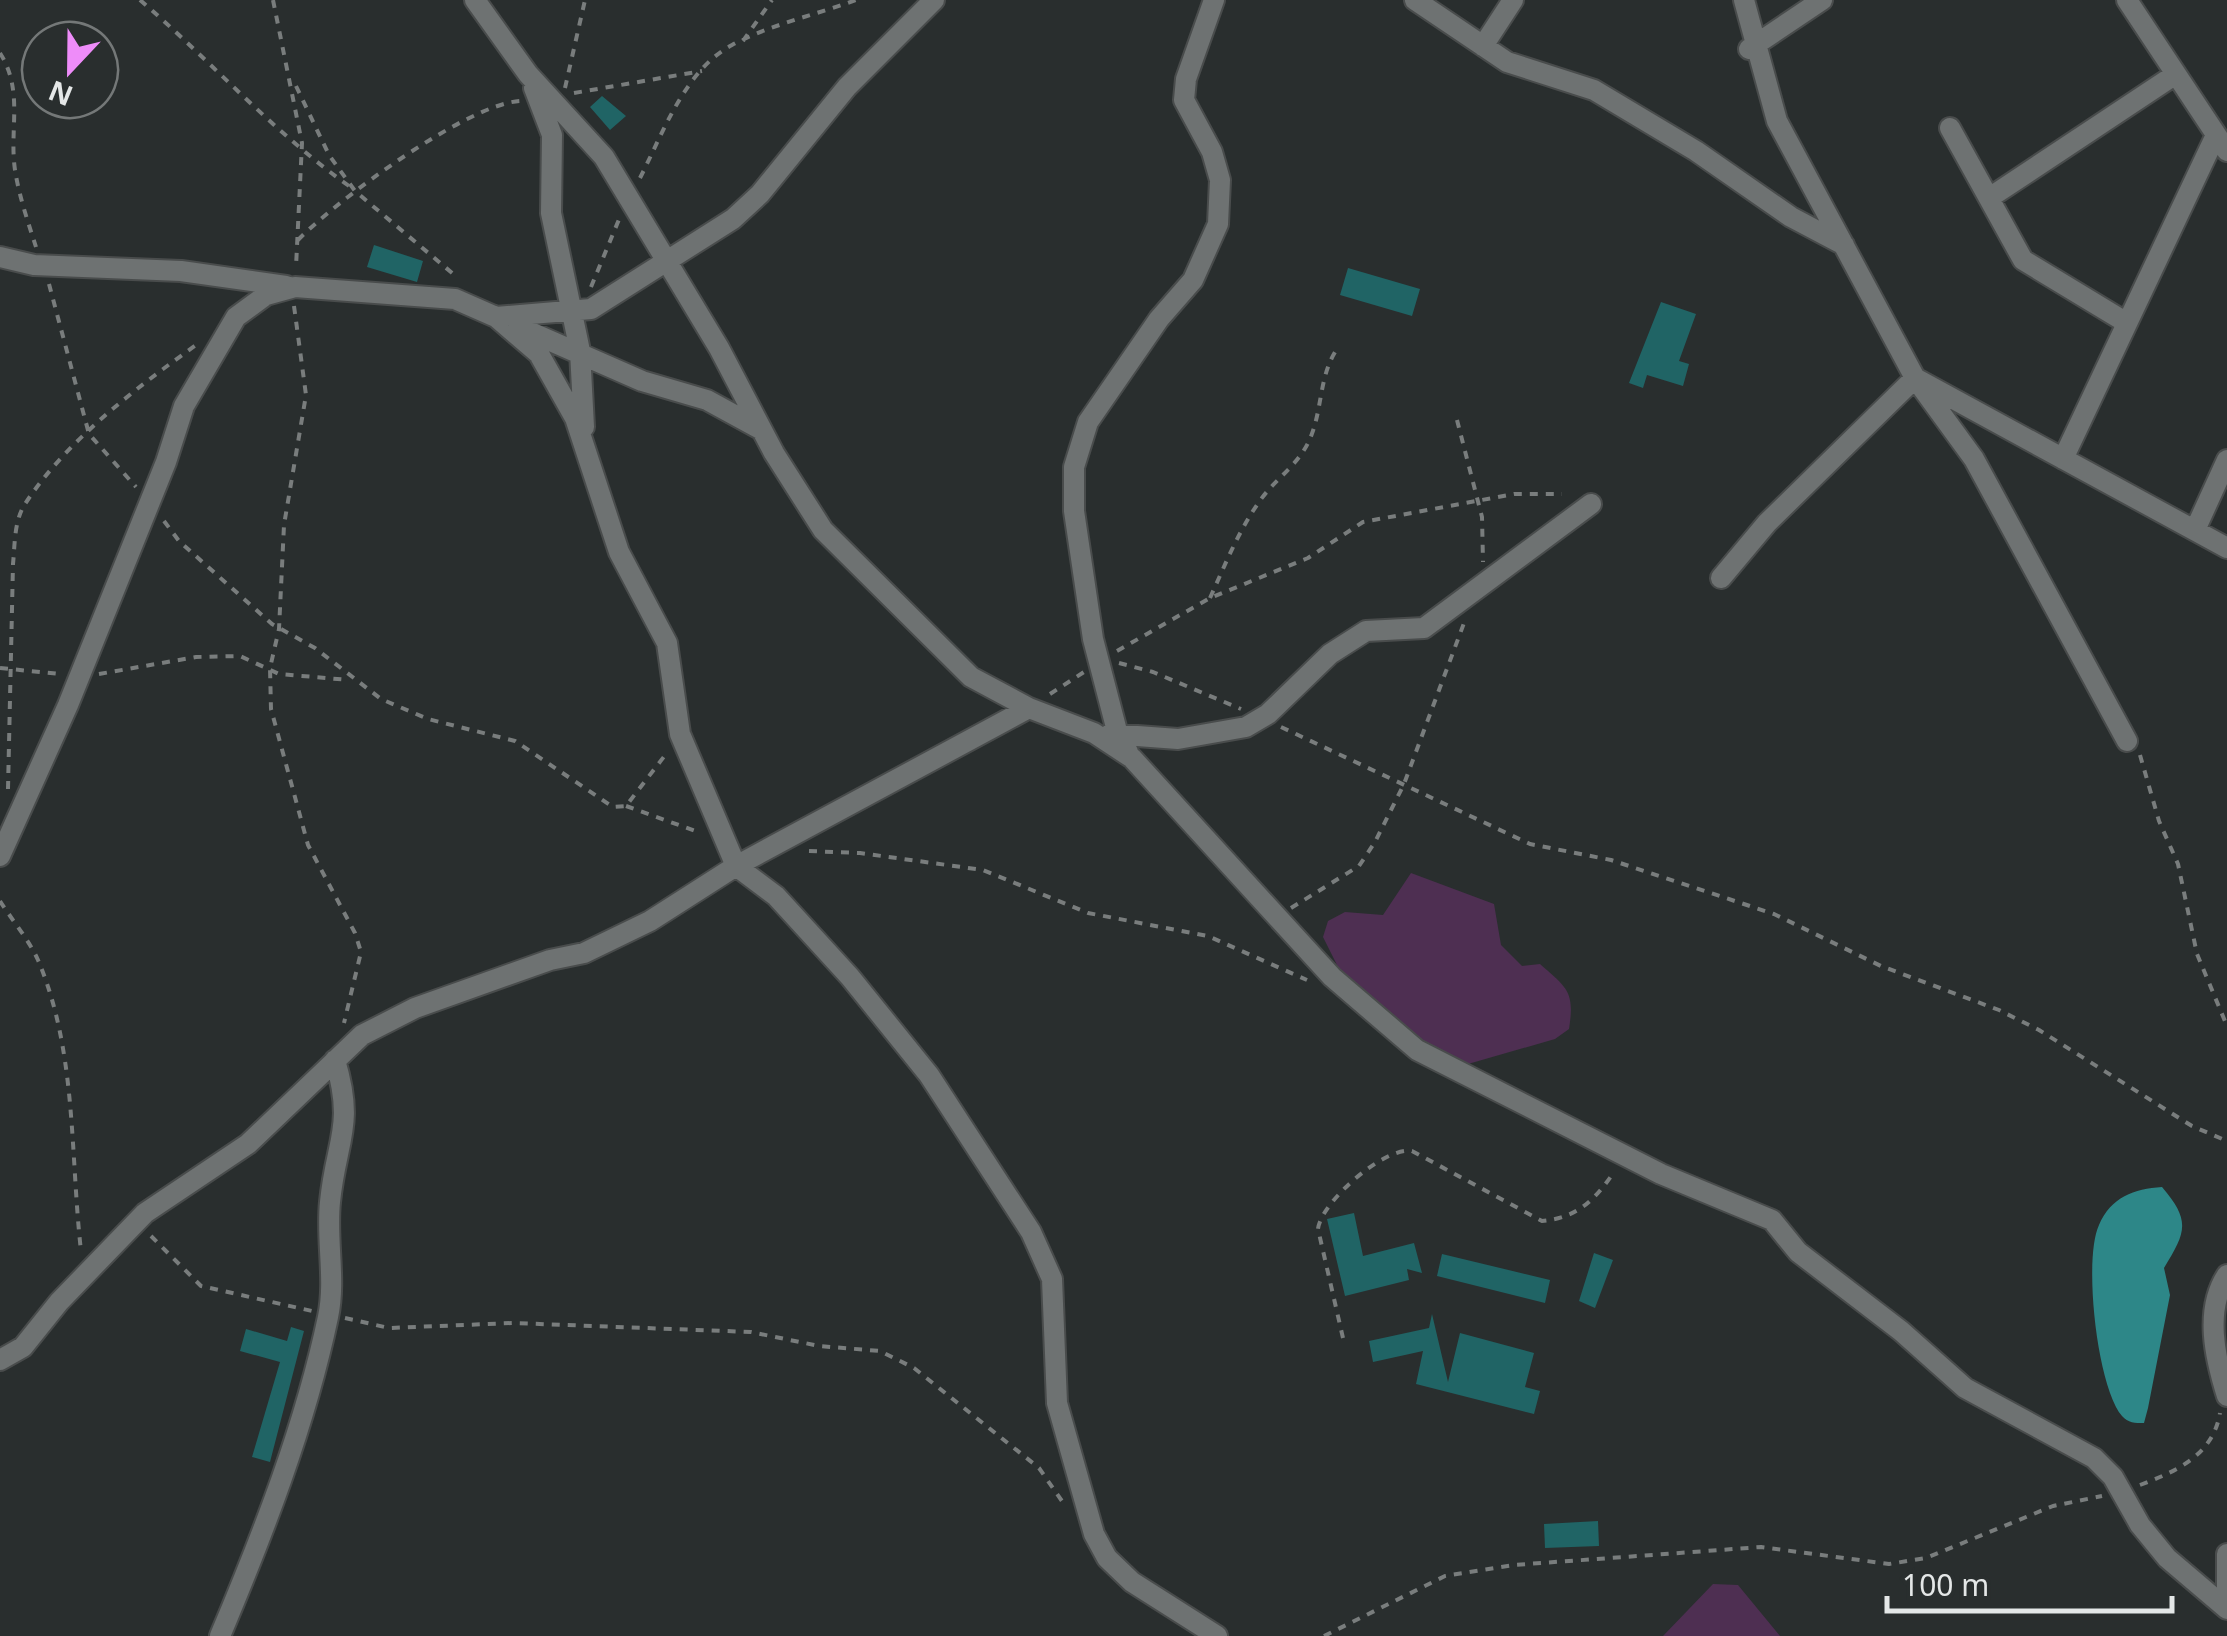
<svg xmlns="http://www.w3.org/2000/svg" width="2227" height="1636" font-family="'Noto Sans',sans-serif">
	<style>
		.green { fill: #4e2f52 }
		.water { fill: #2d8788 }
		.building { fill: #206465 }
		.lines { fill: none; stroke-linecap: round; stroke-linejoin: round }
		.minor-casing { stroke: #494c4c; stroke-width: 24 }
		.path { stroke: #797d7d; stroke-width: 4; stroke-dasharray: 8 8; stroke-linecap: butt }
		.minor { stroke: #6e7272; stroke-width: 20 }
	</style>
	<rect width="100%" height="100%" fill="#292e2e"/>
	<!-- green -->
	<path class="green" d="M1411,873L1494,904L1501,945L1522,966L1540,964C1567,988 1575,991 1569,1029L1555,1039L1468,1064L1452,1059L1430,1050L1338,967L1323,937L1328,921L1345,912L1383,915Z
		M1713,1584L1738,1585L1780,1636H1663Z"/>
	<!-- water -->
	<path class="water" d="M2162,1187C2191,1221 2186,1232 2164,1268L2170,1295L2148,1408L2144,1423C2135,1423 2128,1423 2122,1416C2097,1387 2083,1259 2099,1225C2111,1197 2134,1189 2162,1187Z"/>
	<!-- building -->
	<path class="building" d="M602,96L626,116L610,130L590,107Z
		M374,245L423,261L417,282L367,267Z
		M1348,268L1420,289L1412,316L1340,295Z
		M1661,302L1696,314L1679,361L1689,364L1683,386L1647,375L1643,388L1629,383Z
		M1354,1213L1363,1256L1414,1243L1422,1273L1407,1269L1409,1280L1345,1296L1327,1219Z
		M1594,1253L1613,1260L1595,1308L1579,1301Z
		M1442,1254L1550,1280L1545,1303L1437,1276Z
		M1432,1314L1448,1382L1460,1333L1534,1353L1525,1387L1540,1391L1534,1414L1416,1384L1423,1351L1373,1362L1369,1341L1429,1328Z
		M291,1327L304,1331L270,1462L252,1457L280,1362L240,1351L246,1329L287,1341Z
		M1598,1521L1599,1546L1545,1548L1544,1524Z"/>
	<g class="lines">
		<defs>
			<path id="minor" d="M475,0L528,74L604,157L719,348L774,453L823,530L971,677L1029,708L1094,733L1132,758L1332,977L1417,1050L1661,1174L1772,1220L1798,1252L1901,1331L1965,1388L2094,1458L2113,1477L2140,1525L2167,1558L2227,1609
				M1415,0L1507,62L1594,90L1696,151L1791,217L1844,245
				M1744,0L1777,121L1915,378L2227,548
				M2127,0L2227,151
				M1483,46L1513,0
				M1749,49L1822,0
				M534,88L552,135L551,213L580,351L584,427
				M1950,128L2023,260L2127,323
				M1989,198L2176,74
				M0,257L34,265L181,271L286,286
				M762,430L707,400L642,381L496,317L591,309L733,219L760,194L847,87L934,0
				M2063,459L2216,135
				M2195,530L2227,460
				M1721,578L1767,523L1915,378L1974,459L2127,741
				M1110,734L1178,739L1246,727L1268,714L1330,654L1366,631L1424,628L1591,504
				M1128,752L1118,735L1093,639L1074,511V467L1088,422L1159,319L1193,280L1218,224L1220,180L1212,152L1184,100L1186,79L1214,0
				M0,856L68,705L166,462L184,406L236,317L266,295L295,287L455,299L496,317L539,354L575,418L619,552L667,643L680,734L736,866L776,896L850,977L929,1075L1031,1232L1052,1279L1057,1403L1094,1534L1107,1558L1132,1582L1217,1636
				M2227,1275C2204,1310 2215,1358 2227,1396
				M0,1360L23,1347L59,1302L145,1213L248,1144L362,1035L415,1008L550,960L584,953L650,921L736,866L1029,708
				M2227,1554V1605
				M220,1636C263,1534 305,1426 328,1317C336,1280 326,1240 330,1202C336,1140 355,1127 335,1060"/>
		</defs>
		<!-- minor casing -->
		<use href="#minor" class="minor-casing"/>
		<!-- path -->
		<path class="path" d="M140,0C211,61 273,132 349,186
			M273,0L302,143L296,267
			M743,41L772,0
			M0,53C24,91 9,129 15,170C19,196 28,222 36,247
			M296,86L329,155L355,191L458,278
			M565,88L585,0
			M574,93L702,71
			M640,178C663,133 685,70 732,45C769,25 815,15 856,0
			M298,240C337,200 467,104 520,101
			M49,284L89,434L136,487
			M591,287L620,217
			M294,306L306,395L284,525L279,629L270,668L271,709L308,845L355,933L361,952L344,1023
			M1457,420L1482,517L1483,562
			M164,521L179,541L272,624L315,648L381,699L428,719L515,741L613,807L626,806L666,754
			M1210,598C1225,565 1238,532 1259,502C1274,480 1296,467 1308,443C1323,413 1318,377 1337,349
			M1117,651L1210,598L1308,558L1363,522L1514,494H1562
			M1119,663L1153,672L1241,709
			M0,668L60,674
			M99,674L196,657L240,656L279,674L349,680
			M1050,694L1084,672
			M1281,727L1530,844L1611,860L1774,914L1881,966L1999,1010L2039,1030L2192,1126L2227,1141
			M2140,755L2159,821L2178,864L2197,954L2227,1026
			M8,789L13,564C15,544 14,521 25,504C66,441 136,388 196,345
			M626,806L701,833
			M809,851L860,853L983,870L1088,913L1208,936L1307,980
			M0,901C12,920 29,940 38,960C77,1052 70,1154 81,1251
			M1291,908L1359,866L1375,842L1404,784L1464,623
			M151,1236L201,1286L312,1311
			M345,1318L389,1328L513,1323L751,1332L819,1346L880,1351L914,1368L1039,1468L1064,1504
			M1343,1338L1318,1229C1321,1202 1385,1146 1412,1151L1542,1221C1577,1218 1595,1200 1614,1172
			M2140,1485C2177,1471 2213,1455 2220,1413
			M1324,1636L1445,1576L1514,1565L1761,1547L1889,1564L1926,1558L2053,1506L2102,1496"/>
		<!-- minor -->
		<use href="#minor" class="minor"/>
	</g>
	<!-- north arrow -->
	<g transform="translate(70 70) rotate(202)"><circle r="48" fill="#292e2e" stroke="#747878" stroke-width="2.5"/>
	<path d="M0-8L18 38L0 25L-18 38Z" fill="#ee8cf9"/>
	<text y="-15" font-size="28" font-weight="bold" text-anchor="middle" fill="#e4e7e7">N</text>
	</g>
	<!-- scale -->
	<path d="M1887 1596v15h285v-15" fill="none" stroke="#e4e7e7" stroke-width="5"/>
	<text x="1902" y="1596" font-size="30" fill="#e4e7e7" stroke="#292e2e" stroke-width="8" paint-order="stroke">100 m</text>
</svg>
